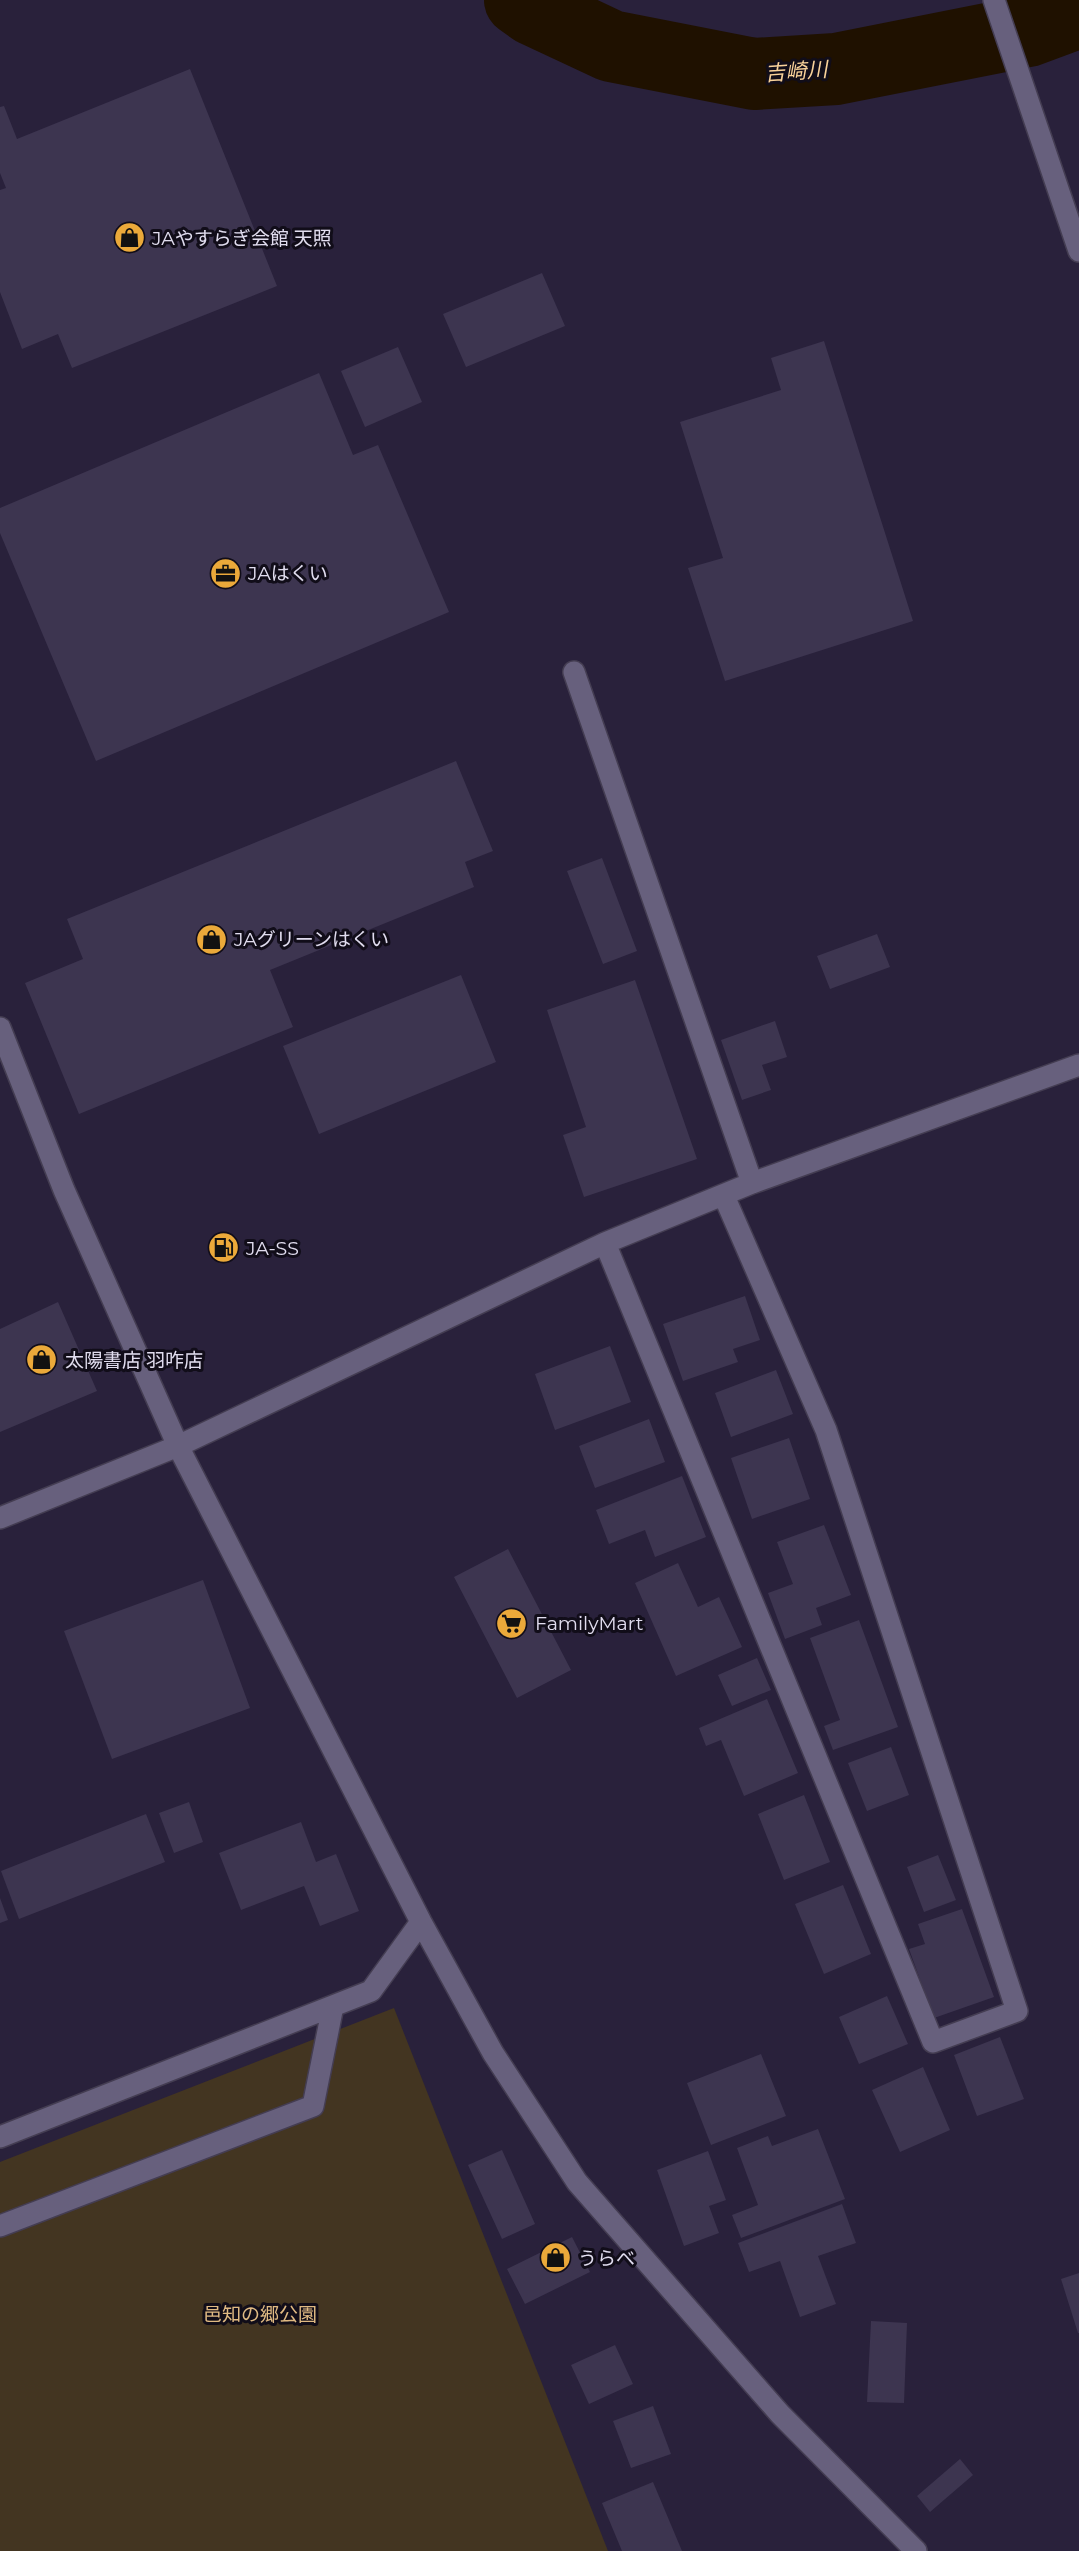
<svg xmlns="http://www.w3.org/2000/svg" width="1079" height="2551" font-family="Montserrat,'Noto Sans JP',sans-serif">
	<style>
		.green { fill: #433521 }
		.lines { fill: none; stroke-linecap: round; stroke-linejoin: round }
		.river { stroke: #1f1100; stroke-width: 72 }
		.building { fill: #3d3550 }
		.minor-casing { stroke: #443d52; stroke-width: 24 }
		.minor { stroke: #67607d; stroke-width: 21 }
		.labels { text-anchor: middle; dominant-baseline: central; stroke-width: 6; stroke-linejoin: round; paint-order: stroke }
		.poi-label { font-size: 19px; fill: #e1ddef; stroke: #110d19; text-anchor: start }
		.park-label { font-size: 19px; fill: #e0ba83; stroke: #110d19 }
		.water-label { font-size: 21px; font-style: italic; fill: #f9d29a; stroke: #110d19 }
	</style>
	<rect width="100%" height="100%" fill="#29213b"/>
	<!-- green -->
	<path class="green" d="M394,2008L608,2551H0V2162Z"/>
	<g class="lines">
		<!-- river -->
		<path class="river" d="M520,0L534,10L611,46L754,74L836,69L1028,31L1079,12"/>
	</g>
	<!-- building -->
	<path class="building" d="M190,69L277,286L72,368L58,334L22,349L0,292V190L6,188L0,173V107L4,106L17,139Z
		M542,273L565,326L466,367L443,314Z
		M824,341L913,621L725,681L688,568L723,558L680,422L781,390L771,358Z
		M398,347L422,402L365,427L341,371Z
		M319,373L353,455L378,445L449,612L96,761L0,533V508Z
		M456,761L493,851L465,862L474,887L270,970L293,1027L79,1114L25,983L83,959L67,919Z
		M602,858L637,951L603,964L567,871Z
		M877,934L890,967L830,989L817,956Z
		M461,975L496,1062L319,1134L283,1046Z
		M635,980L697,1159L584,1197L563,1135L586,1127L547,1010Z
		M775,1021L787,1057L762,1065L771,1090L742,1100L721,1040Z
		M745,1296L760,1340L733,1349L738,1362L683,1381L663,1324Z
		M58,1302L97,1391L0,1432V1329Z
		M610,1346L631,1402L555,1430L535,1374Z
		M776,1370L793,1414L731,1437L715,1393Z
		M649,1419L665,1462L595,1488L579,1446Z
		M789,1438L810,1499L752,1519L731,1458Z
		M682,1476L706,1537L655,1557L645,1530L609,1544L596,1510Z
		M824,1525L851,1595L816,1608L822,1625L785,1639L768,1593L793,1584L777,1542Z
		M508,1549L571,1670L517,1698L454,1577Z
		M678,1563L698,1607L719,1597L742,1647L676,1676L635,1583Z
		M203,1580L250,1708L112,1759L64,1631Z
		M859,1620L898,1727L833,1750L824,1726L840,1720L810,1638Z
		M757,1658L771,1690L732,1706L718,1675Z
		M767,1699L798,1773L744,1796L721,1740L706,1746L699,1728Z
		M891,1747L909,1795L867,1811L848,1763Z
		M804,1795L830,1862L784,1880L758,1814Z
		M189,1802L203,1842L174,1853L159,1813Z
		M146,1814L165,1862L19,1919L1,1871Z
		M301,1822L316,1862L336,1854L359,1911L320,1926L304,1886L241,1910L219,1853Z
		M938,1855L956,1900L924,1912L907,1867Z
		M843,1885L871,1954L824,1974L795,1904Z
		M0,1898L8,1920L0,1923Z
		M962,1909L994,1997L934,2018L909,1949L925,1944L918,1924Z
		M887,1996L908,2044L859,2064L839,2017Z
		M1000,2037L1024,2099L977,2116L954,2055Z
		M761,2054L786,2116L711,2145L687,2083Z
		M923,2067L950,2130L900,2152L872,2090Z
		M818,2129L845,2199L741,2238L732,2215L758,2205L737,2148L768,2136L772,2146Z
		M502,2150L535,2224L502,2239L468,2165Z
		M708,2151L726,2200L709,2206L719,2233L684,2246L657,2170Z
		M842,2204L856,2243L818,2256L836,2304L800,2317L780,2261L749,2272L738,2243Z
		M572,2237L590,2272L525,2304L507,2269Z
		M1079,2273V2333H1078L1061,2279Z
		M871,2321L907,2323L904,2403L867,2402Z
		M615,2345L633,2384L589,2404L571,2365Z
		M653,2406L671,2454L631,2468L613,2421Z
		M960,2459L973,2475L930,2512L917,2496Z
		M653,2482L682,2551H622L602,2503Z"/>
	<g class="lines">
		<defs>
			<path id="minor" d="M994,0L1079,251
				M574,672L752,1183
				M0,1028L64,1190L178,1446L421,1922L493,2053L577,2182L780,2414L916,2551
				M605,1243L933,2042L1017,2011L826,1430L724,1196
				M0,1518L178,1446L605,1243L752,1183L1079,1065
				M0,2137L371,1991L421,1922
				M0,2226L313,2106L333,2006"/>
		</defs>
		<!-- minor casing -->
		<use href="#minor" class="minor-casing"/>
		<!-- minor -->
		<use href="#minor" class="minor"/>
	</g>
	<!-- icons -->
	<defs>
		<symbol id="shop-disc" viewBox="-11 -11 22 22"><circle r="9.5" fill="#eba93a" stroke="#110d19"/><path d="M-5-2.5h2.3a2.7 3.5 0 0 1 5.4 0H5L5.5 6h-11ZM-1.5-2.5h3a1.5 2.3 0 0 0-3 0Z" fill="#111"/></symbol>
		<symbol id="office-disc" viewBox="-11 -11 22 22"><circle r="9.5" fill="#eba93a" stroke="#110d19"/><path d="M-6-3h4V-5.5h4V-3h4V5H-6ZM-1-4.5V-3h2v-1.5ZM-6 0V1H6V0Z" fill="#111"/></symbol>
		<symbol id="fuel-disc" viewBox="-11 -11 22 22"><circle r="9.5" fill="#eba93a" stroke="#110d19"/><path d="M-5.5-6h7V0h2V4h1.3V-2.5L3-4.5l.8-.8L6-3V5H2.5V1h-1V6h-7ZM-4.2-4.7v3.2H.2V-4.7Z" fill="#111"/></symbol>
		<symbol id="supermarket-disc" viewBox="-11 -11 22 22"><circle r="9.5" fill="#eba93a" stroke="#110d19"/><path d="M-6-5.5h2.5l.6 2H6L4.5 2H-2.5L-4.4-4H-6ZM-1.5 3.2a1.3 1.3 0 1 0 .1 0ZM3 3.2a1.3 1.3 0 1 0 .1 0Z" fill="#111"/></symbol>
	</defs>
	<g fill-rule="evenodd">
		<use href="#shop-disc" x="112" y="220" width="35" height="35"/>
		<use href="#office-disc" x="208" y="556" width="35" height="35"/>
		<use href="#shop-disc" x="194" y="922" width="35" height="35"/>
		<use href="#fuel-disc" x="206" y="1230" width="35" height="35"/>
		<use href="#shop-disc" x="24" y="1342" width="35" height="35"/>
		<use href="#supermarket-disc" x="494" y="1606" width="35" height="35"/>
		<use href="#shop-disc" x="538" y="2240" width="35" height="35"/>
	</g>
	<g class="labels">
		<!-- poi labels -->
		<g class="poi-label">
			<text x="152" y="238">JAやすらぎ会館 天照</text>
			<text x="248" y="573">JAはくい</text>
			<text x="234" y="939">JAグリーンはくい</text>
			<text x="246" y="1248">JA-SS</text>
			<text x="65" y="1360">太陽書店 羽咋店</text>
			<text x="535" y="1623">FamilyMart</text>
			<text x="578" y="2258">うらべ</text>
		</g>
		<!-- park labels -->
		<g class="park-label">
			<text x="260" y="2314">邑知の郷公園</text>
		</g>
		<!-- water labels -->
		<g class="water-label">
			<text transform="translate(796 71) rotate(-4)">吉崎川</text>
		</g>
	</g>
</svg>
